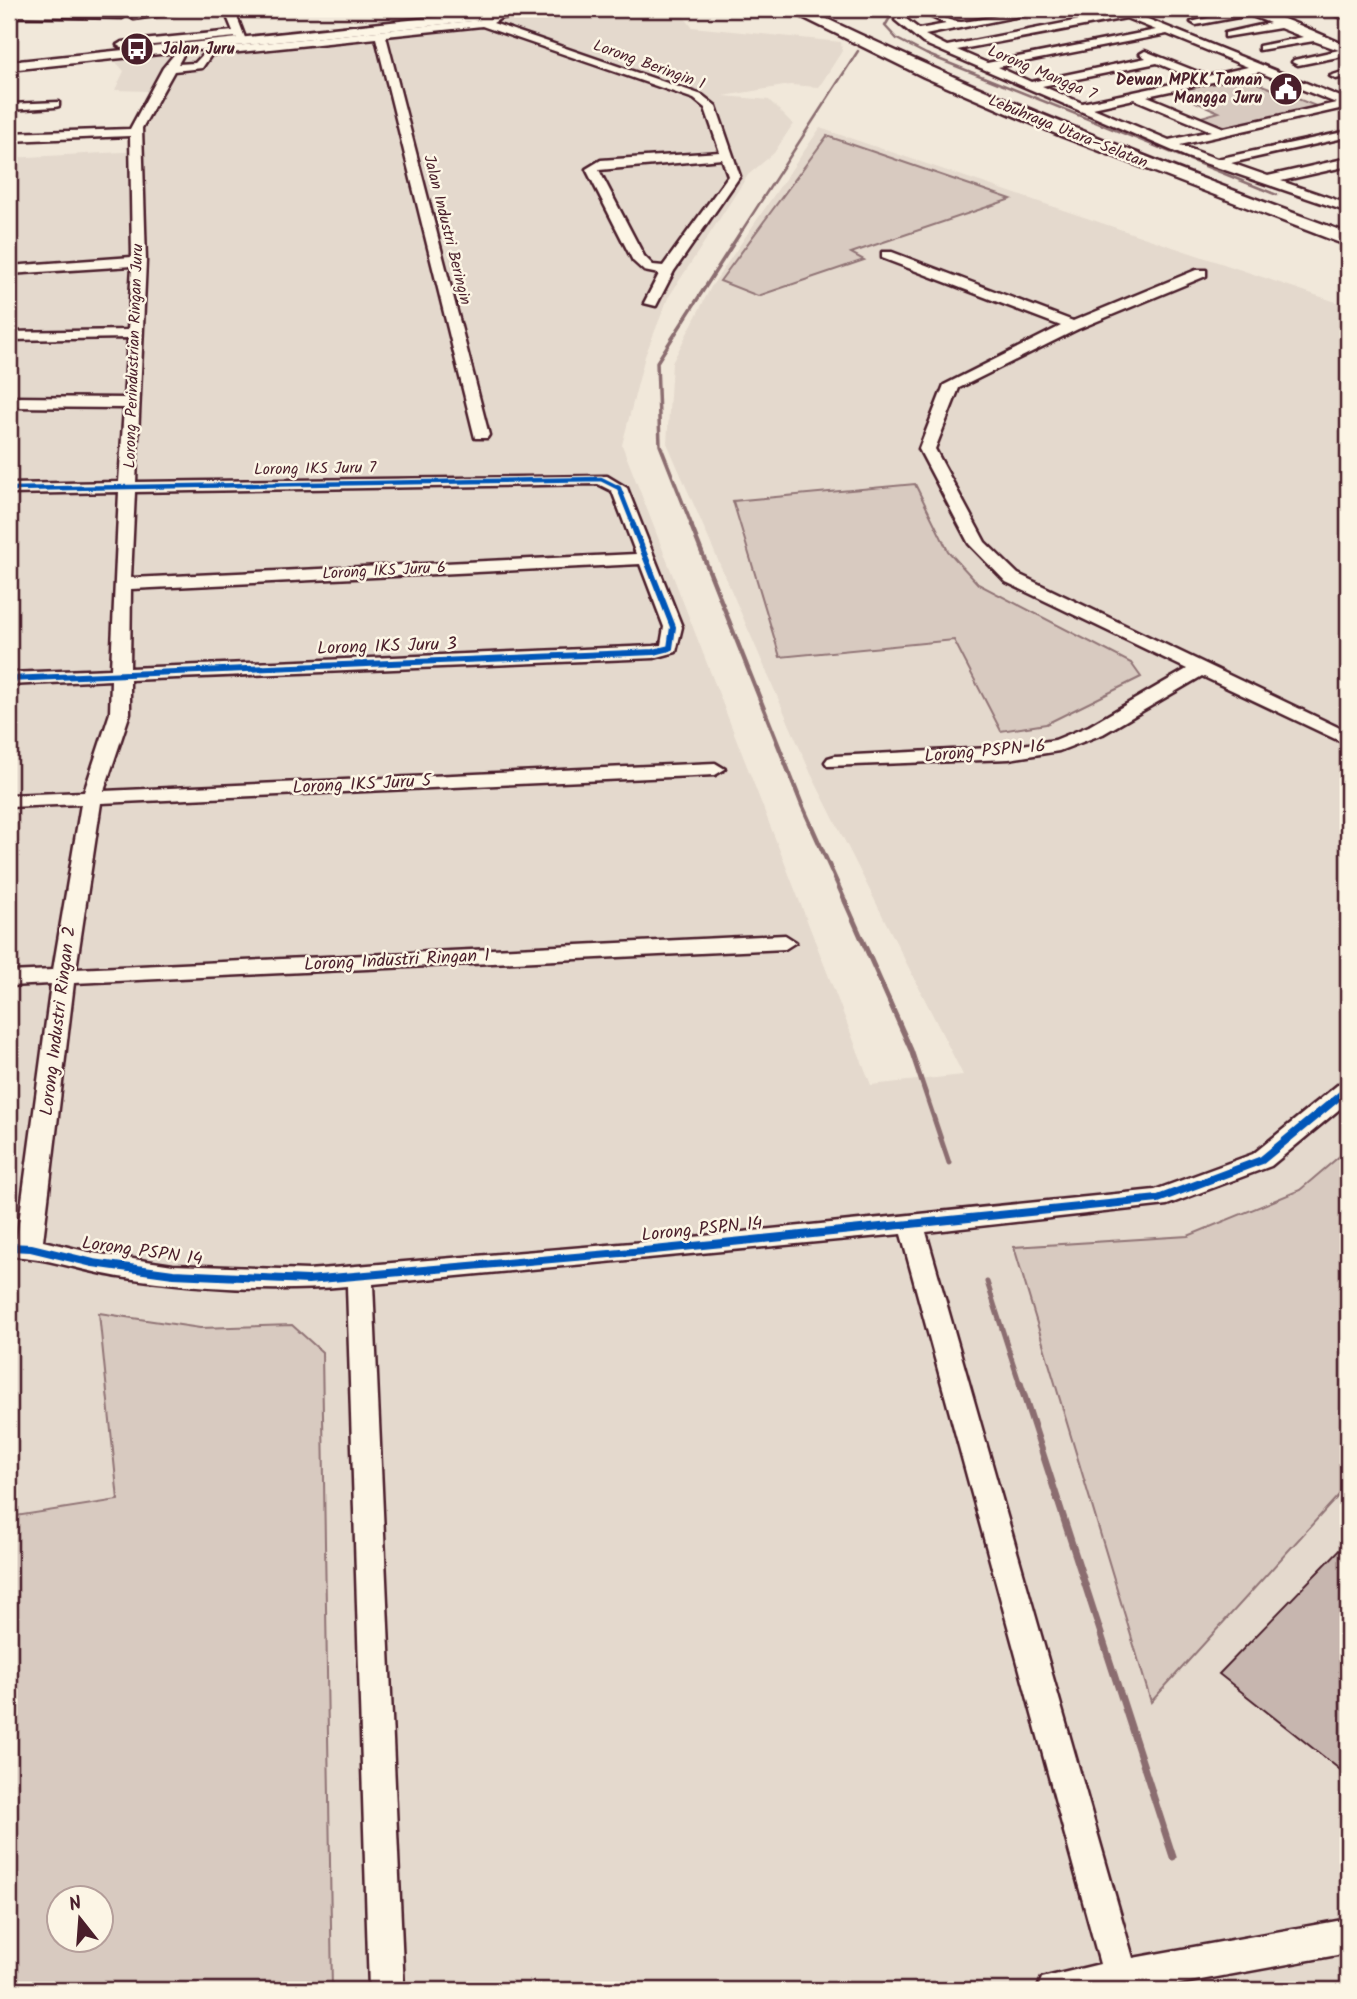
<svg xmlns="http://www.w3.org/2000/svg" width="1357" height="1999" font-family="Kalam,sans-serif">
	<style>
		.built { fill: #e4d9cd; fill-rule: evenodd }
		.green { fill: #d8cac0; stroke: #917476; stroke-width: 2; fill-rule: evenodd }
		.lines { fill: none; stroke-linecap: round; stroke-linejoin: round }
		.stream-far4 { stroke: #8b6d6f; stroke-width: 2.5 }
		.stream-far3 { stroke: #8b6d6f; stroke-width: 3.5 }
		.stream-far2 { stroke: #8b6d6f; stroke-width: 4.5 }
		.stream-far1 { stroke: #8b6d6f; stroke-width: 5 }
		.stream { stroke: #8b6d6f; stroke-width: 7 }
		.building { fill: #c7b6af; stroke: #4a1f2b; stroke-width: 2 }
		.minor-casing { stroke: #4a1f2b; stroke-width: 5 }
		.major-casing { stroke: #4a1f2b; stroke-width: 5 }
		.highway-casing { stroke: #4a1f2b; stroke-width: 5 }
		.minor { fill: #fcf5e5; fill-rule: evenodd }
		.major { fill: #fcf5e5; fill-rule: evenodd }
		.highway { fill: #fcf5e5; fill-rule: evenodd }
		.cycleway-far2-casing { stroke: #fcf5e5; stroke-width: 7 }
		.cycleway-far1-casing { stroke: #fcf5e5; stroke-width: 10 }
		.cycleway-casing { stroke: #fcf5e5; stroke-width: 12 }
		.cycleway-far2 { stroke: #0057b8; stroke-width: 4.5 }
		.cycleway-far1 { stroke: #0057b8; stroke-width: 6 }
		.cycleway { stroke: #0057b8; stroke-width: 8 }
		.labels { text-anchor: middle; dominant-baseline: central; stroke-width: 5; stroke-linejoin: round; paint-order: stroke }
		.far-poi-label { font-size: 16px; font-weight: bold; fill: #4a1f2b; stroke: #fcf5e5; text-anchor: start }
		.far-street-label { font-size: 16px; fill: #4a1f2b; stroke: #fcf5e5 }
		.street-label { font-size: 18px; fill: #4a1f2b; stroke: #fcf5e5 }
	</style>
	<rect width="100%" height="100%" fill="#f1e8da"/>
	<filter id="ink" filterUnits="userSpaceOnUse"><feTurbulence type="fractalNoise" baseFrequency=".0143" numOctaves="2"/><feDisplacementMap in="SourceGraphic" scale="14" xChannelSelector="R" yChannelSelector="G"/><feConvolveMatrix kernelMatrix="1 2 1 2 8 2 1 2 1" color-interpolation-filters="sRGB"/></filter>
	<g filter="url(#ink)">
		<!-- built -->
		<path class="built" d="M601,9H678L692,27L841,42L842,51L819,87L790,85L724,96L769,100L793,124L774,153L748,175L668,298L645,356L622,445L871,1085L963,1075L811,774L667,443L672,363L711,287L820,128L1348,306V1990H9V158L142,151L149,91L115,90L124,71L114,60ZM60,1898H102V1940H60Z"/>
		<!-- green -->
		<path class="green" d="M1239,76L1321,108L1231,128L1198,118L1219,112L1182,96L1187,94L1176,89Z
			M827,136L1011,199L851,253L864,260L758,296L720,281Z
			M915,484L948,551L978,584L1131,663L1141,677L1046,724L1001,731L954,640L780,657L733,501Z
			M1348,1149V1485L1151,1702L1014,1247L1188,1236L1300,1190Z
			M99,1313L200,1328L292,1325L322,1352L332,1990H9V1517L118,1500ZM60,1898H102V1940H60Z"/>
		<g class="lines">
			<!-- stream-far4 -->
			<path class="stream-far4" d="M895,9L885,26L897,39L926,54L1277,195
				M1124,9L1171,28
				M1180,31L1275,70
				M741,232L858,51"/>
			<!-- stream-far3 -->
			<path class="stream-far3" d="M692,526L660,445L657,362L742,230"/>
			<!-- stream-far2 -->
			<path class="stream-far2" d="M691,525L802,805L846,903"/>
			<!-- stream-far1 -->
			<path class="stream-far1" d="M845,901L911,1050L949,1163
				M987,1282L1020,1385"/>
			<!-- stream -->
			<path class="stream" d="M1020,1383L1173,1857"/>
		</g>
		<!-- building -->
		<path class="building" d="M1348,1541V1776L1219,1674Z"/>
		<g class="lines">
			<defs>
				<path id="minor" d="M172,9H203L134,19L129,16Z
					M224,9H234L247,43H239L236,37L122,48L117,45L122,42L233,31Z
					M903,9H913L906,19L919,29L946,24L915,9C932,9 947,23 962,22C993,19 1023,8 1054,9L925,35L947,46L1115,13L1109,9H1123L1348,100V107L1180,145L1217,159L1348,131V137L1231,163L1268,176L1348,158V166L1281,181L1348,204V212L1187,157L923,43L895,20ZM1126,18L1156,30L987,63L957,50ZM1167,34L1248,67L1208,76L1145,51L1140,54L1146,58L1031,82L998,67ZM1157,63L1195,79L1082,103L1042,86ZM1259,72L1336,103L1224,128L1147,96ZM1134,99L1211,131L1169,140L1093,108Z
					M1161,9H1174L1169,12Z
					M1237,9C1269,8 1318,34 1348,46V55L1298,65L1292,62L1294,60L1339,50L1314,41L1259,50V46L1303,37L1280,28L1225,37V33L1270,23L1249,15L1196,25L1191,22L1238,11Z
					M1322,9L1348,13V19L1323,11Z
					M15,11L122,12L127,15L122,18L11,16L10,14Z
					M496,15L501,18L493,23L702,95L716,106L740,176L674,271L656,306L644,303L659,274L644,271L633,261L586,169L601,160L720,152L705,108L694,99L482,26L386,36L489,435L487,438H475L376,38L211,55L202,68L174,71L142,128L146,261L136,482L607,476L627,488L682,627L676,652L654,658L130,680V713L104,791L715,763L725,769L715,775L101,803L76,969L785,935L796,942L785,949L74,983L43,1241L93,1253L173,1265L308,1270L644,1242L1155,1190L1253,1154L1340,1083L1348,1081V1102L1271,1166L1167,1205L926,1232L1133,1958L1348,1919V1953L1146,1990H1037L1042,1978L1100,1964L901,1234L373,1284L404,1990H369L347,1286C271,1293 194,1288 119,1277C82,1271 46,1257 9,1256V1238H17L51,984L9,986V972L53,970L81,804L9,807V795L84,792L110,713L111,680L9,685V673L111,669L119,492L9,494V484L119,482L124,408L9,407V397L124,398L128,338L9,340V332L128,330L132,266L9,274V266L132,257L130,136L9,141V133L130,129L163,68L182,45L187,48L178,64L195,63L208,49L481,20ZM722,159L728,176L663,266L653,265L644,256L599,170ZM598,484L612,491L636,554L131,578L135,492ZM640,564L664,627L661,645L654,646L130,668L131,589Z
					M1348,70V76L1336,79L1330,76Z
					M59,102V106L55,107L9,110V104Z
					M882,252H892L1073,321L1196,270H1206V276L1078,329L959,388L935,449L985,542L1018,574L1348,732V745L1202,676L1103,734L1059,751L1009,759L828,766L825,762L828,758L835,756L1009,747L1055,740L1089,726L1187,669L1006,582L969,544L919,449L944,385L1061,326L882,258Z"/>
				<path id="major" d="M13,9H26L9,25V14Z
					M514,9H554L548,13L9,70V62Z"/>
				<path id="highway" d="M786,9H806C982,94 1164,166 1348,233V246L1061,136L924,77Z"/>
			</defs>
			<!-- minor casing -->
			<use href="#minor" class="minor-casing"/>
			<!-- major casing -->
			<use href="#major" class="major-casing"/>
			<!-- highway casing -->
			<use href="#highway" class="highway-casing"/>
			<!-- minor -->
			<use href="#minor" class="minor"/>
			<!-- major -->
			<use href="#major" class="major"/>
			<!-- highway -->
			<use href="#highway" class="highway"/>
			<defs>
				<path id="cycleway-far2" d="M9,489L601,479L619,488L634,526"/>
				<path id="cycleway-far1" d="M9,679L654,652L670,648L673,627L633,525"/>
				<path id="cycleway" d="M9,1247L31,1248L93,1263L173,1274L308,1280L644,1251L1158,1199L1262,1160L1348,1089"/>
			</defs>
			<!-- cycleway-far2 casing -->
			<use href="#cycleway-far2" class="cycleway-far2-casing"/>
			<!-- cycleway-far1 casing -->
			<use href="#cycleway-far1" class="cycleway-far1-casing"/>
			<!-- cycleway casing -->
			<use href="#cycleway" class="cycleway-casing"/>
			<!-- cycleway-far2 -->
			<use href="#cycleway-far2" class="cycleway-far2"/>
			<!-- cycleway-far1 -->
			<use href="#cycleway-far1" class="cycleway-far1"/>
			<!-- cycleway -->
			<use href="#cycleway" class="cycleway"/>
		</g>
	</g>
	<!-- icons -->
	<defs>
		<symbol id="bus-disc" viewBox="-11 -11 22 22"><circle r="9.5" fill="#4a1f2b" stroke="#fcf5e5"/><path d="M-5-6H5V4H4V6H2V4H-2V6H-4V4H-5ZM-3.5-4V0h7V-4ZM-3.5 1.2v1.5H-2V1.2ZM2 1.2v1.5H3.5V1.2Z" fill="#fff"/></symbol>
		<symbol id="civic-disc" viewBox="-11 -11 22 22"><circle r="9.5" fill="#4a1f2b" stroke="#fcf5e5"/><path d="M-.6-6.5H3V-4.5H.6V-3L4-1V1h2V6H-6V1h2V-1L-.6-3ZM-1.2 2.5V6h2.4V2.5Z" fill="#fff"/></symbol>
	</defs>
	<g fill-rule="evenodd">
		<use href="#bus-disc" x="118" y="30" width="38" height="38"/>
		<use href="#civic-disc" x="1267" y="70" width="38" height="38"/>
	</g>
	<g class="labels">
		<!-- far-poi labels -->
		<g class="far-poi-label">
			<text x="162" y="49">Jalan Juru</text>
			<text x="1262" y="80" text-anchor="end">Dewan MPKK Taman<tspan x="1262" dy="18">Mangga Juru</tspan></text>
		</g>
		<!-- far-street labels -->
		<g class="far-street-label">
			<text transform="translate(649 65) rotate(20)">Lorong Beringin 1</text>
			<text transform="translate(1042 73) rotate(23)">Lorong Mangga 7</text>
			<text transform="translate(1068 132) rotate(22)">Lebuhraya Utara–Selatan</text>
			<text transform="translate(447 230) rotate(76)">Jalan Industri Beringin</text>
			<text transform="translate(134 356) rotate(-88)">Lorong Perindustrian Ringan Juru</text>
			<text transform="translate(315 469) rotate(-1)">Lorong IKS Juru 7</text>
			<text transform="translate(384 571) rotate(-3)">Lorong IKS Juru 6</text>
		</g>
		<!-- street labels -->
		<g class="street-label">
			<text transform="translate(387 647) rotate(-2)">Lorong IKS Juru 3</text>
			<text transform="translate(985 752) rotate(-5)">Lorong PSPN 16</text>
			<text transform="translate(362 785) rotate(-3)">Lorong IKS Juru 5</text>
			<text transform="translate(397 961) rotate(-3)">Lorong Industri Ringan 1</text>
			<text transform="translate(59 1021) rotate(-83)">Lorong Industri Ringan 2</text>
			<text transform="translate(702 1230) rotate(-6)">Lorong PSPN 14</text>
			<text transform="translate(142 1252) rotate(8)">Lorong PSPN 14</text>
		</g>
	</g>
	<!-- margin -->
	<rect width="1357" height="1999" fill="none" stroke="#fcf5e5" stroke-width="35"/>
	<rect x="18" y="18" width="1322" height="1964" fill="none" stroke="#4a1f2b" stroke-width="2.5" filter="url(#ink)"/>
	<!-- north arrow -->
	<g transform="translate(80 1919) rotate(343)"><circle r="33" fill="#fcf5e5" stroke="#b59f9b" stroke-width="2"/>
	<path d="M0-5L12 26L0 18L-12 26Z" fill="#4a1f2b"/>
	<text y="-10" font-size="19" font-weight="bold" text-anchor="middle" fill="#4a1f2b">N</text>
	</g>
</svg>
